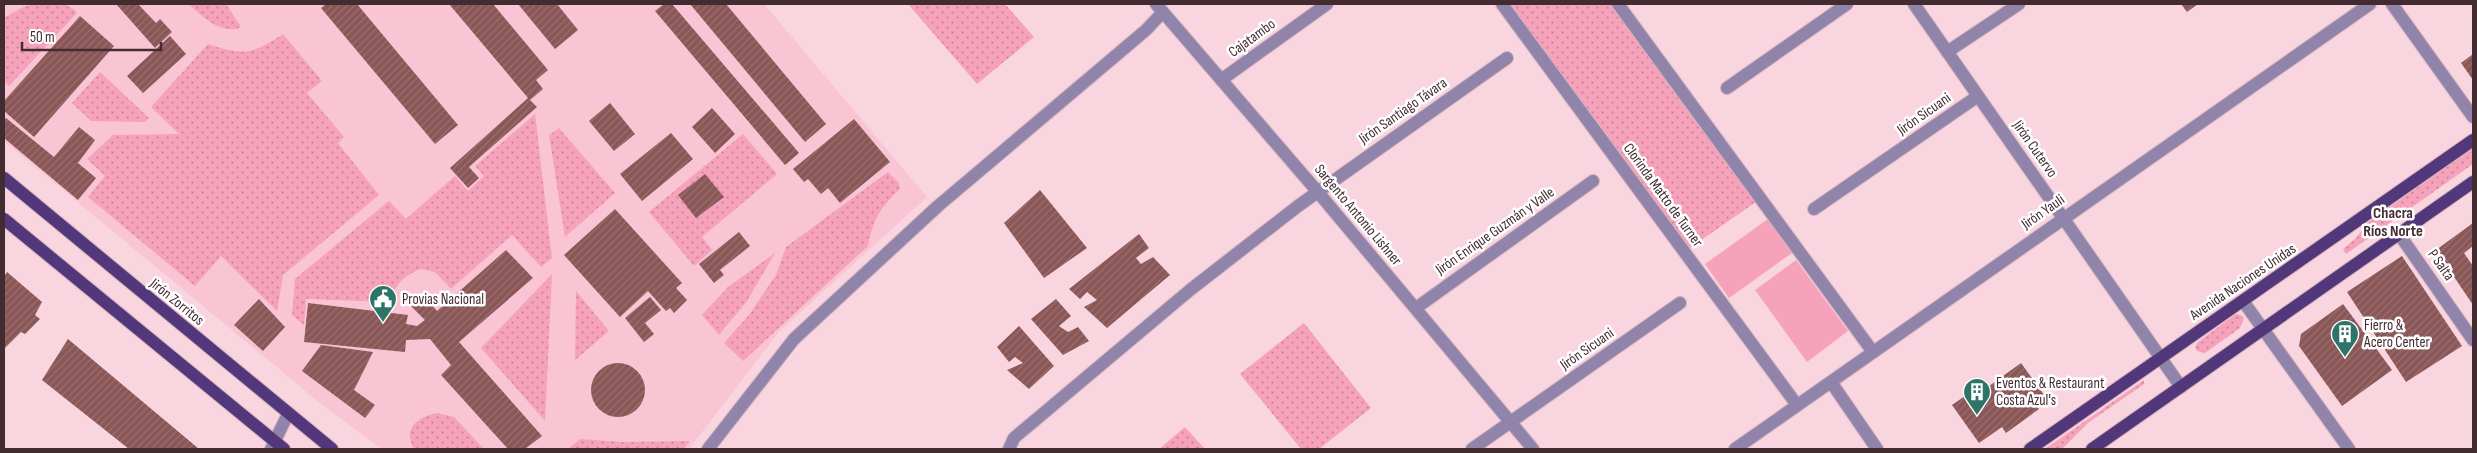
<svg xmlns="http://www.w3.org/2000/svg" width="2477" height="453" font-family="'Sofia Sans Condensed',sans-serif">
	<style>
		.built { fill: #f9c4d3 }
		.green { fill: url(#green-dots) }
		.pitch { fill: #f6a2bb }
		.building { fill: url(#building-hatch) }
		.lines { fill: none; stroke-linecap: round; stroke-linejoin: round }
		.minor-casing { stroke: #d4b3bc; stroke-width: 14 }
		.major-casing { stroke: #d4b3bc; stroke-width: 14 }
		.minor { stroke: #9184ab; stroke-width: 12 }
		.major { stroke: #52377b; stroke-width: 12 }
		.labels { text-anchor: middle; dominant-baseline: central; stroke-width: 5; stroke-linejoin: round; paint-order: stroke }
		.street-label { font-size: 15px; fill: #422c32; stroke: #fff }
		.poi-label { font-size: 15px; fill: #422c32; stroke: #fff; text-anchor: start }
		.neighbourhood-label { font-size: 16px; font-weight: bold; fill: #422c32; stroke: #fff }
	</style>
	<defs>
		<pattern id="green-dots" width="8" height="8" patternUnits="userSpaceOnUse" patternTransform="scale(1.25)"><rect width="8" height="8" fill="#f6a2bb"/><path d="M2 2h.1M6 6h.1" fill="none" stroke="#c98499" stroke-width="1.8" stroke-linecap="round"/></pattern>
		<pattern id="building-hatch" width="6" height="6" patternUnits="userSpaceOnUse" patternTransform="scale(1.25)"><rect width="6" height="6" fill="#8a5656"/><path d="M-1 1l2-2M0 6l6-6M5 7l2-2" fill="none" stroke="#997071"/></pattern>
	</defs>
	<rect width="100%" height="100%" fill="#f9d5df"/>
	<!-- built -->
	<path class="built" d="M4,4H764L927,197L779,332L689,449H382L320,403L4,141Z"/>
	<!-- green -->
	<path class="green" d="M36,4C50,4 68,0 77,13L9,86L4,81V18L25,6Z
		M189,4H226L241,27C223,36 201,16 189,4Z
		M908,4H1005L1034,37L977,84Z
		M1497,4H1611L1756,202L1681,254Z
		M283,34L322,81L307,93L344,137L338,143L379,195L283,275L277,311L221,256L195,286L88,197L105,176L87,159L113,135L179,134L151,107L208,44C243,56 253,54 283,34Z
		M100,72L149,118L145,122L91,121L72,103Z
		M535,114L552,258L541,267L512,235L451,289L435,272L420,269C403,276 396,285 389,302L306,299L304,325L292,315L295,279L389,201L406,219L455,176L468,191L484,176L475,166Z
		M559,128L615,193L565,237L549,135Z
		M743,134L777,174L702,237L712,250L694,266L649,212Z
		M2473,148V164L2346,254L2343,249L2356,238L2367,223Z
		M888,172L899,183L900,189C880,208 873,219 868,246L743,361L724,343L749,315L776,275L786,247Z
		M775,253L747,301L719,335L702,315L728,287Z
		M552,274L545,421L481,348Z
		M576,291L609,331L575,360Z
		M2236,314L2241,315L2244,318L2240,328L2205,353L2197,351L2195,347L2198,342Z
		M1304,323L1371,408L1319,449H1301L1240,374Z
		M2144,380V384L2088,423L2062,449H2045Z
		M438,413L454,417L484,449H414C402,428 419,416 438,413Z
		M1185,427L1205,449H1159Z
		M580,439L623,442L690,441L684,449H568Z"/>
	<!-- pitch -->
	<path class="pitch" d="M1768,219L1792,253L1729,298L1705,264Z
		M1796,260L1848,331L1807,362L1755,290Z"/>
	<!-- building -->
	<path class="building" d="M116,4H138L156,23L160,19L172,32L155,48Z
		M326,4H357L458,125L435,144L321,8Z
		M449,4H493L548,70L536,80L543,89L530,100L537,107L469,167L479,178L468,188L450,168L528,98Z
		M518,4H557L578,30L555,49Z
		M664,4H672L799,153L785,165L655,11Z
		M690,4H726L826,124L805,142Z
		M2181,4H2198L2187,12Z
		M80,16L114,46L34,137L4,111V101Z
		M170,36L186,54L143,93L127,76Z
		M2473,54V80L2461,63Z
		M610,103L635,134L614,151L589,121Z
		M712,108L735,134L715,153L692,127Z
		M6,118L54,157L79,127L95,140L78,163L96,178L78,200L4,138V121Z
		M854,119L890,162L840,203L828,188L821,194L808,179L804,182L793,169Z
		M671,133L693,159L642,201L620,174Z
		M705,174L724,197L696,218L678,195Z
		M1040,190L1087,248L1044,278L1004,223Z
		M615,209L682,283L676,288L687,300L674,313L670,308L666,311L648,291L620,317L564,255Z
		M2473,223V246L2464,253L2473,266V305L2436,250Z
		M739,232L750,246L720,270L724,275L714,283L699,264Z
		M1139,234L1149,248L1136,258L1141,264L1153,257L1170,275L1107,328L1084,307L1097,300L1087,292L1080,299L1069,289Z
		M506,250L533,278L459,342L542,436L525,449H508L441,375L451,365L430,339L406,340L405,352L304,342L308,303L408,315L406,324L417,326L425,320L411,306L424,296L437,311Z
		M2402,256L2462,346L2406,382L2347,292Z
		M7,272L42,302L35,315L40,319L25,334L21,332L5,348L4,277Z
		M650,297L661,310L645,323L654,334L644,342L625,318Z
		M259,299L285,327L263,351L234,325Z
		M1056,299L1071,316L1059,326L1068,332L1078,327L1089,341L1063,355L1031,319Z
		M2343,304L2392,370L2342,406L2299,346L2301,334Z
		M1019,326L1054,366L1029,389L1007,370L1023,363L1015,357L1009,362L997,347Z
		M68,339L199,449H129L42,380Z
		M321,345L373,352L354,390L375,405L365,418L302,371Z
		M2021,363L2047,399L2037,407L2039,409L2006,433L2002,427L1979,443L1952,405L1975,389L1978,394Z
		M591 390a27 27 0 1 1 54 0a27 27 0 1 1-54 0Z"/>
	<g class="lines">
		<defs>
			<path id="minor" d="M1156,4L1317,191L1533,449
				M1502,4L1797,405
				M1618,4L1873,352
				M1914,4L2181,387
				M2392,4L2473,117
				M1947,52L2019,4
				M1221,80L1327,4
				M1727,88L1847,4
				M1814,209L1978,96
				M2399,234L2473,340
				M2243,301L2349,449
				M1416,308L1593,181
				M1831,382L1877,449
				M271,449L288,414
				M708,449L794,339L938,206L1146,30L1163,12
				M1009,449L1014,438L1190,290L1298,206L1507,58
				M1472,449L1680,303
				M1735,449L2370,4"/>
			<path id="major" d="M4,178L332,449
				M4,219L284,449
				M2030,449L2473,140
				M2092,449L2473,182"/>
		</defs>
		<!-- minor casing -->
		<use href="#minor" class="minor-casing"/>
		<!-- major casing -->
		<use href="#major" class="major-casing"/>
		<!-- minor -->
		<use href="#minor" class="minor"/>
		<!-- major -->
		<use href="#major" class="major"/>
	</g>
	<!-- icons -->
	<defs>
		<symbol id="civic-pin" viewBox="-11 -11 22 30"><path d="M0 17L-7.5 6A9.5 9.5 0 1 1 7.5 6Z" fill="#2f7468" stroke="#fff"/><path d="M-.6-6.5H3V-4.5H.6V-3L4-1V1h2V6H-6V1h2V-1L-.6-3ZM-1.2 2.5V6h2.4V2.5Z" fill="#fff"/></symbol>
		<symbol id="building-pin" viewBox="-11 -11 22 30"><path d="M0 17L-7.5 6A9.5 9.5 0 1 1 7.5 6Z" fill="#2f7468" stroke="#fff"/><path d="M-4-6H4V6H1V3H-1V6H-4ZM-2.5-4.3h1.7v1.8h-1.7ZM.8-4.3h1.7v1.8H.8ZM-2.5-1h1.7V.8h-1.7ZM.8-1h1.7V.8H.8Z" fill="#fff"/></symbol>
	</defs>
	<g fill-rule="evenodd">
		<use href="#civic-pin" x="367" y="283" width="32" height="43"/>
		<use href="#building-pin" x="2329" y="318" width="32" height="43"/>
		<use href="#building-pin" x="1961" y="376" width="32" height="43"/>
	</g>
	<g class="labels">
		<!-- street labels -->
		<g class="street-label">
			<text transform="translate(1252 38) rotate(-36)">Cajatambo</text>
			<text transform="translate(1403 111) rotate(-35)">Jirón Santiago Távara</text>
			<text transform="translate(1924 114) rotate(-35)">Jirón Sicuani</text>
			<text transform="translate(2035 149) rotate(55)">Jirón Cutervo</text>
			<text transform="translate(1663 195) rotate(54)">Clorinda Matto de Turner</text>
			<text transform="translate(2043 212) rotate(-35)">Jirón Yauli</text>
			<text transform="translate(1358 215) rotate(50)">Sargento Antonio Lishner</text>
			<text transform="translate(1495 231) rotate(-35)">Jirón Enrique Guzmán y Valle</text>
			<text transform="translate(2441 265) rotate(55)">P Salta</text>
			<text transform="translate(2243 282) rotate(-34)">Avenida Naciones Unidas</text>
			<text transform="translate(177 302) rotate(39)">Jirón Zorritos</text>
			<text transform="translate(1587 349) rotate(-35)">Jirón Sicuani</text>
		</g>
		<!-- poi labels -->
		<g class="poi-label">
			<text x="402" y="299">Provias Nacional</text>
			<text x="2364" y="325">Fierro &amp;<tspan x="2364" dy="17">Acero Center</tspan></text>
			<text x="1996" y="383">Eventos &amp; Restaurant<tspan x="1996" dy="17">Costa Azul's</tspan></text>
		</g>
		<!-- neighbourhood labels -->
		<g class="neighbourhood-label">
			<text x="2393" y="213">Chacra<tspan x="2393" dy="18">Ríos Norte</tspan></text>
		</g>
	</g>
	<!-- border -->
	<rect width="2477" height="453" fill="none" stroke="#422c32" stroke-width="10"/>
	<!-- scale -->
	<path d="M22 42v8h139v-8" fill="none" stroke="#422c32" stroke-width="2.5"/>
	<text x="30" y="42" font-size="15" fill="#422c32" stroke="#ffffff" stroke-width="4" paint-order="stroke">50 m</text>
</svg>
